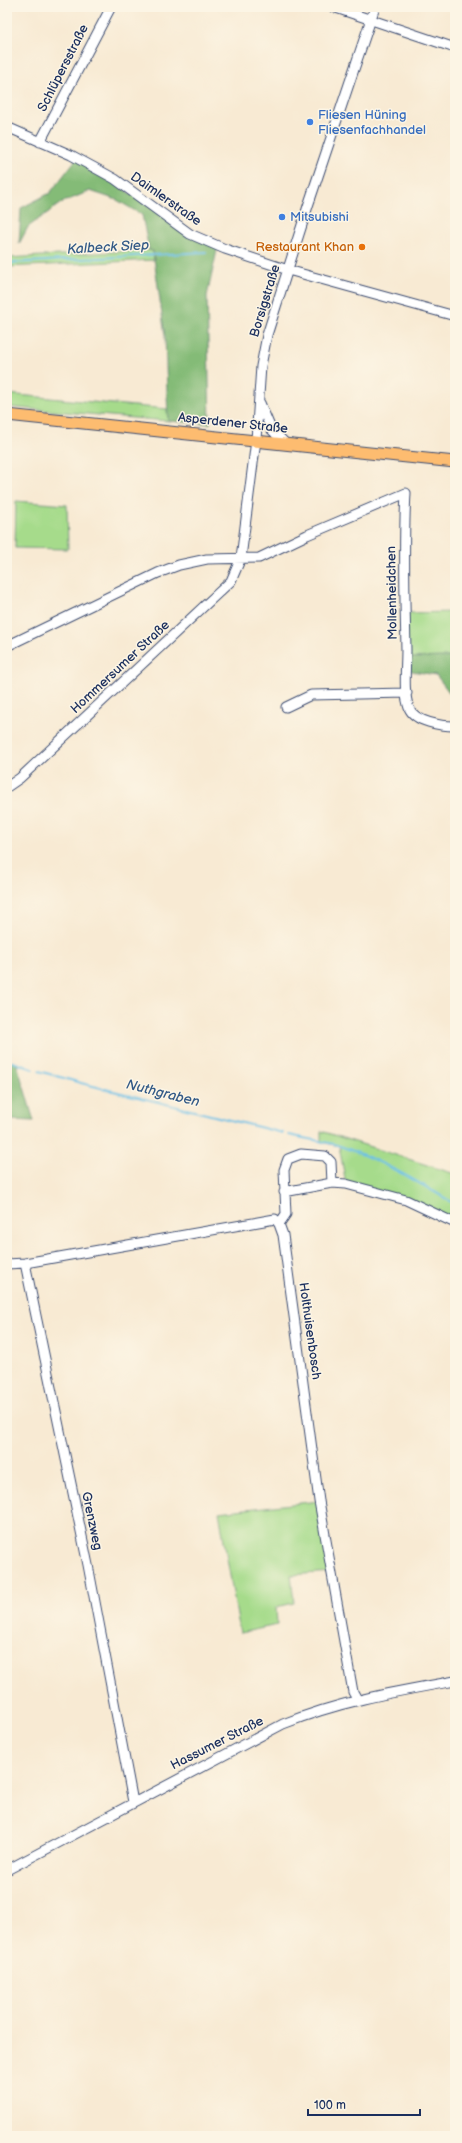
<svg xmlns="http://www.w3.org/2000/svg" width="462" height="2143" font-family="'Balsamiq Sans',sans-serif">
	<style>
		.green { fill: #a6db8b; stroke: #608574 }
		.forest { fill: #84bb77; stroke: #50756a }
		.lines { fill: none; stroke-linecap: round; stroke-linejoin: round }
		.stream { stroke: #6ac0e7; stroke-width: 2 }
		.minor-casing { stroke: #3c4b70; stroke-width: 11 }
		.major-casing { stroke: #3c4b70; stroke-width: 13 }
		.minor { stroke: #fff; stroke-width: 9 }
		.major { stroke: #fdbc70; stroke-width: 11 }
		.shop-dot { fill: #3f7fe0; stroke: #fcf5e5; stroke-width: 1.5 }
		.food-dot { fill: #e8710a; stroke: #fcf5e5; stroke-width: 1.5 }
		.labels { text-anchor: middle; dominant-baseline: central; stroke-width: 3; stroke-linejoin: round; paint-order: stroke }
		.street-label { font-size: 13px; fill: #1b2f5e; stroke: #fcf5e5 }
		.shop-label { font-size: 13px; fill: #366cbe; stroke: #fcf5e5; text-anchor: start }
		.food-label { font-size: 13px; fill: #c56008; stroke: #fcf5e5; text-anchor: end }
		.water-label { font-size: 14px; font-style: italic; fill: #335a87; stroke: #fcf5e5 }
	</style>
	<rect width="100%" height="100%" fill="#fcf5e5"/>
	<filter id="ink" filterUnits="userSpaceOnUse"><feTurbulence type="fractalNoise" baseFrequency=".025" numOctaves="2"/><feDisplacementMap in="SourceGraphic" scale="8" xChannelSelector="R" yChannelSelector="G"/><feConvolveMatrix kernelMatrix="1 2 1 2 8 2 1 2 1" color-interpolation-filters="sRGB"/></filter>
	<filter id="wash" filterUnits="userSpaceOnUse"><feTurbulence type="fractalNoise" baseFrequency=".012" numOctaves="4" result="noise"/><feDisplacementMap in="SourceGraphic" scale="16" xChannelSelector="R" yChannelSelector="G"/><feGaussianBlur stdDeviation="0.9" result="paint"/><feColorMatrix in="noise" values="0 0 0 0 0 0 0 0 0 0 0 0 0 0 0 0 0 1.4 0 .05"/><feComposite in="paint" operator="in"/></filter>
	<g filter="url(#wash)">
		<rect width="100%" height="100%" fill="#f8ead3"/>
		<!-- green -->
		<path class="green" d="M149,250L153,251L154,260L7,267V258Z
			M7,394L167,409L168,421L7,407Z
			M16,501L67,505L68,549L15,548Z
			M455,612V657L406,658L405,613Z
			M321,1131L455,1174V1223L406,1200L346,1184L339,1146L321,1142Z
			M319,1501L332,1572L291,1575L294,1603L276,1607L277,1625L240,1633L219,1512Z"/>
		<!-- forest -->
		<path class="forest" d="M77,158L164,216L218,246L207,296L210,424L168,421L165,336L153,251L149,250L142,215L117,200L90,191L61,203L28,227L19,244L21,208L50,193Z
			M455,657V700L436,675L406,670V658Z
			M7,1060L17,1064L34,1121L7,1120Z"/>
		<g class="lines">
			<!-- stream -->
			<path class="stream" d="M10,263L206,252
				M7,1060L33,1069
				M39,1071L81,1083L283,1133
				M289,1135C306,1139 324,1141 340,1146C381,1160 418,1182 455,1204"/>
		</g>
	</g>
	<g filter="url(#ink)">
		<g class="lines">
			<defs>
				<path id="minor" d="M333,7L455,48
					M7,127L71,155L95,168L115,179L190,234L225,249L288,270L455,316
					M40,142L111,7
					M260,403L271,429L285,443
					M7,646L158,573L179,565L207,559L259,558L307,535L406,493C403,545 405,598 406,650C406,668 403,692 409,708C415,722 441,726 455,726
					M286,707L311,695L407,693
					M7,787L20,778L231,581L241,558L256,440L261,366L267,335L308,206L375,7
					M284,1192L332,1183L346,1184L406,1200L455,1223
					M279,1224L286,1214L284,1170L288,1159L301,1154L325,1156L331,1162L332,1183
					M25,1263L275,1219L279,1224L283,1235L319,1501L353,1692L357,1699
					M7,1264L25,1263L88,1565L133,1802
					M7,1870L283,1724C340,1701 394,1692 455,1681"/>
				<path id="major" d="M7,415L455,462"/>
			</defs>
			<!-- minor casing -->
			<use href="#minor" class="minor-casing"/>
			<!-- major casing -->
			<use href="#major" class="major-casing"/>
			<!-- minor -->
			<use href="#minor" class="minor"/>
			<!-- major -->
			<use href="#major" class="major"/>
		</g>
	</g>
	<!-- markers -->
	<g class="shop-dot">
		<circle cx="310" cy="122" r="4"/>
		<circle cx="282" cy="217" r="4"/>
	</g>
	<circle class="food-dot" cx="362" cy="247" r="4"/>
	<g class="labels">
		<!-- street labels -->
		<g class="street-label">
			<text transform="translate(63 68) rotate(-63)">Schlüpersstraße</text>
			<text transform="translate(166 199) rotate(35)">Daimlerstraße</text>
			<text transform="translate(265 301) rotate(-73)">Borsigstraße</text>
			<text transform="translate(233 423) rotate(6)">Asperdener Straße</text>
			<text transform="translate(392 593) rotate(-91)">Mollenheidchen</text>
			<text transform="translate(120 667) rotate(-43)">Hommersumer Straße</text>
			<text transform="translate(310 1331) rotate(82)">Holthuisenbosch</text>
			<text transform="translate(92 1521) rotate(78)">Grenzweg</text>
			<text transform="translate(217 1743) rotate(-27)">Hassumer Straße</text>
		</g>
		<!-- shop labels -->
		<g class="shop-label">
			<text x="318" y="115">Fliesen Hüning<tspan x="318" dy="15">Fliesenfachhandel</tspan></text>
			<text x="290" y="217">Mitsubishi</text>
		</g>
		<!-- food labels -->
		<g class="food-label">
			<text x="354" y="247">Restaurant Khan</text>
		</g>
		<!-- water labels -->
		<g class="water-label">
			<text transform="translate(108 247) rotate(-3)">Kalbeck Siep</text>
			<text transform="translate(163 1093) rotate(14)">Nuthgraben</text>
		</g>
	</g>
	<!-- margin -->
	<rect width="462" height="2143" fill="none" stroke="#fcf5e5" stroke-width="24"/>
	<!-- scale -->
	<path d="M308 2109v6h112v-6" fill="none" stroke="#1b2f5e" stroke-width="2"/>
	<text x="314" y="2109" font-size="12" fill="#1b2f5e" stroke="#fcf5e5" stroke-width="3" paint-order="stroke">100 m</text>
</svg>
